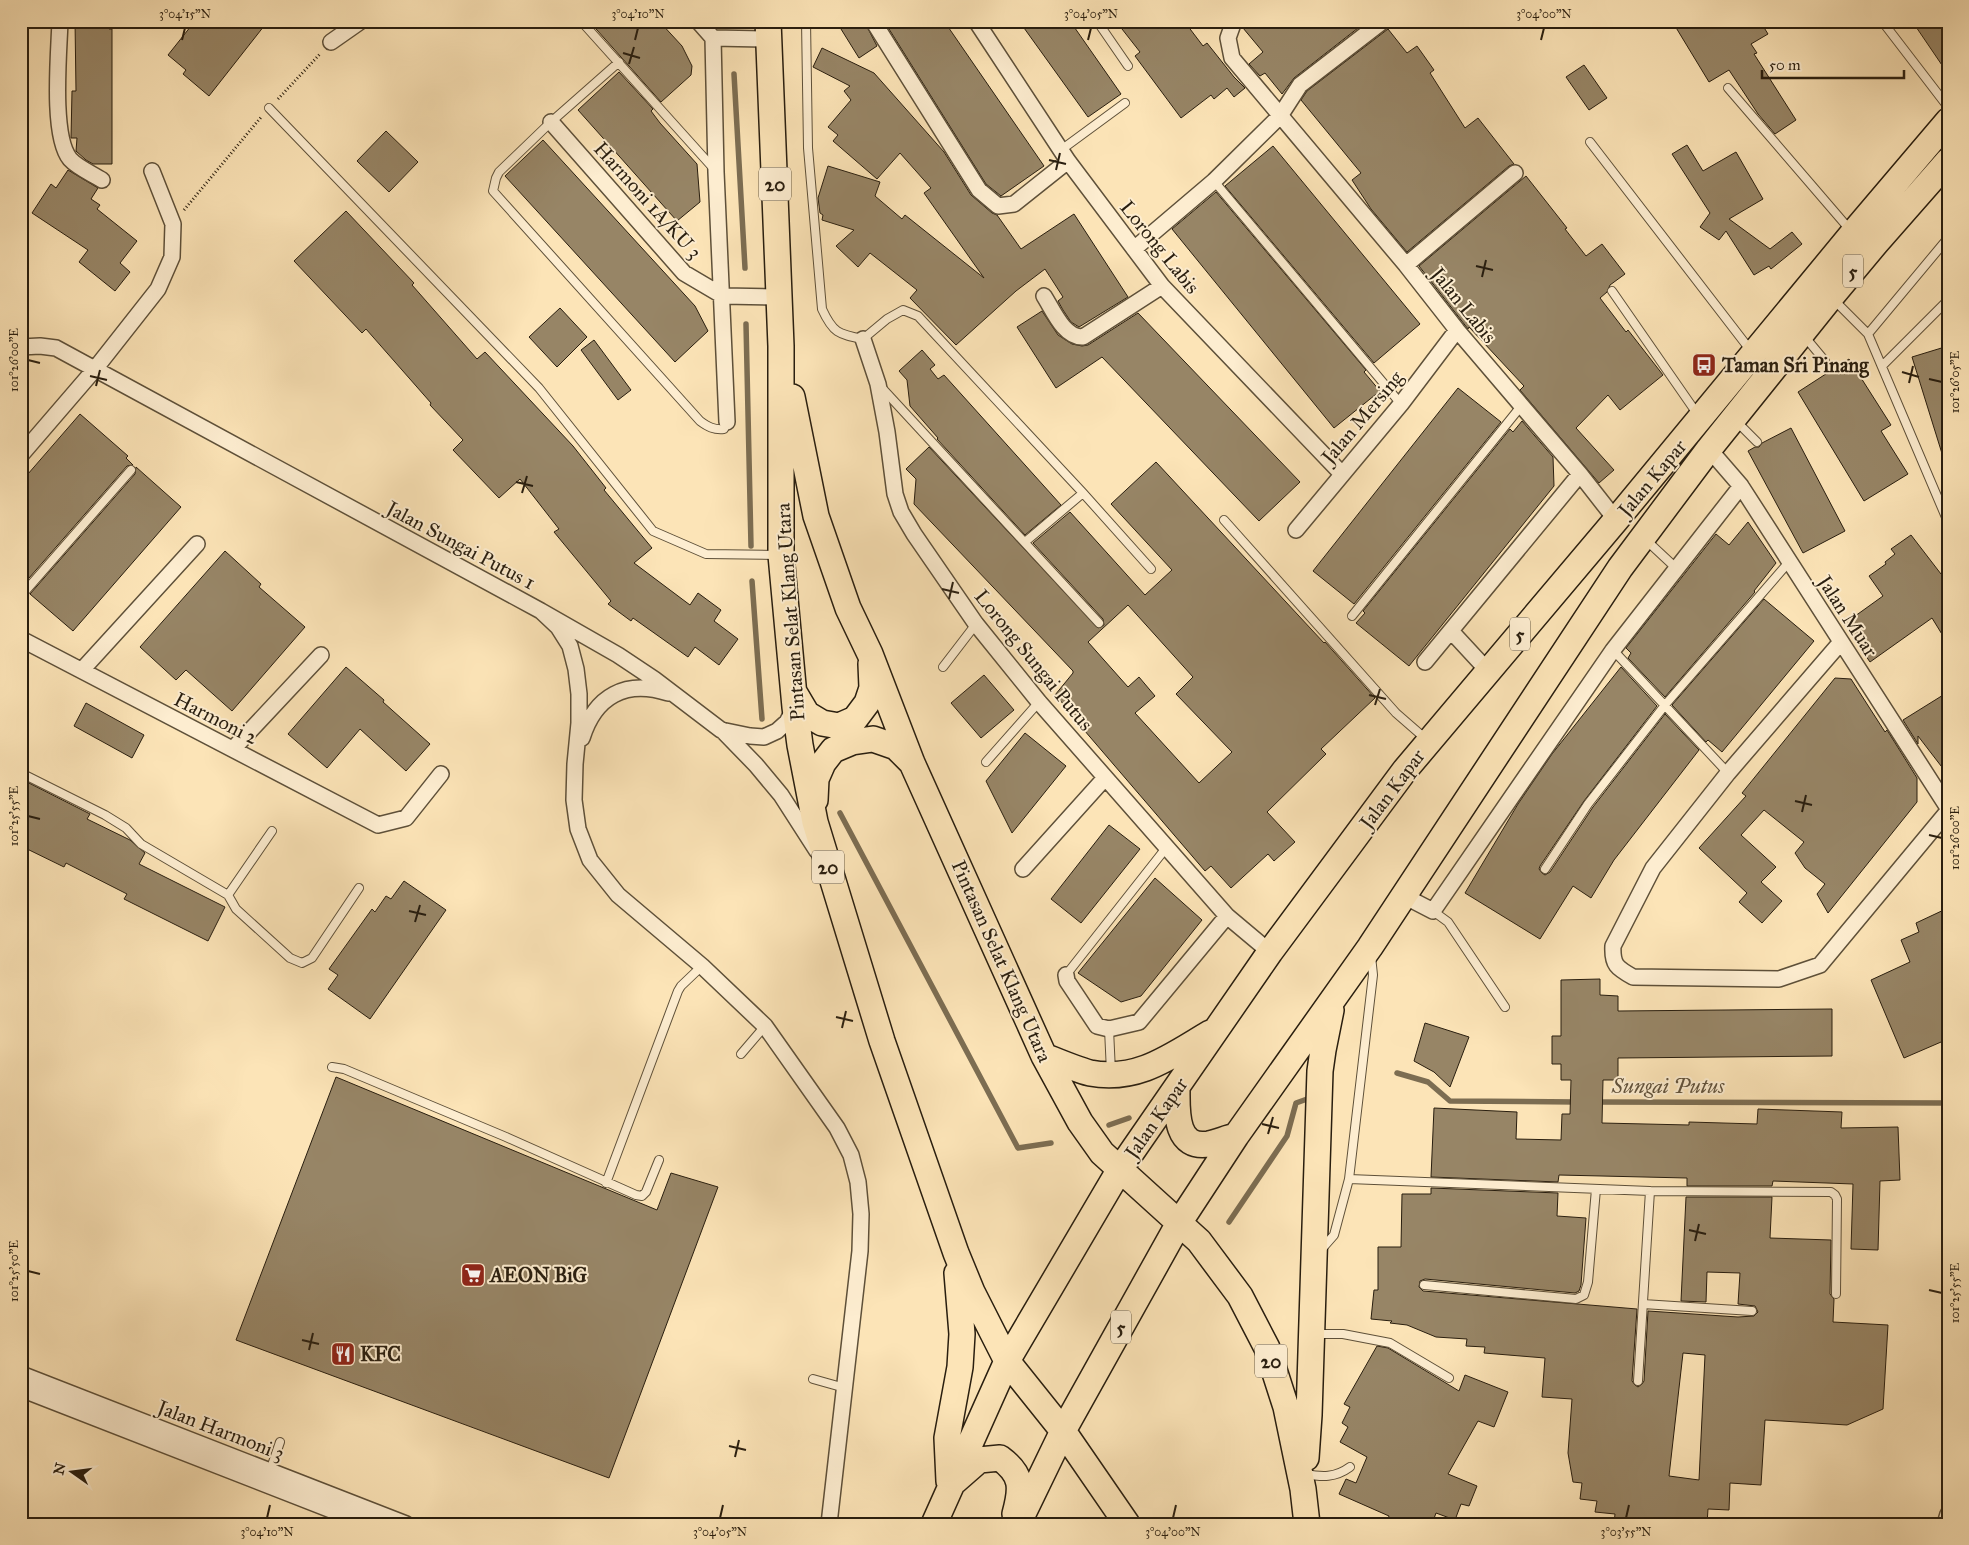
<svg xmlns="http://www.w3.org/2000/svg" width="1969" height="1545" font-family="'IM FELL Great Primer',serif">
	<style>
		.lines { fill: none; stroke-linecap: round; stroke-linejoin: round }
		.stream { stroke: #7c6d52; stroke-width: 5.5 }
		.building { fill: #978566; stroke: #291e0f; fill-rule: evenodd }
		.service-casing { stroke: #5e5039; stroke-width: 10 }
		.minor-casing { stroke: #5e5039; stroke-width: 18 }
		.trunk-casing { stroke: #291e0f; stroke-width: 28 }
		.path { stroke: #291e0f; stroke-width: 3; stroke-dasharray: 1 2.5; stroke-linecap: butt }
		.service { stroke: #fdedd0; stroke-width: 8 }
		.minor { stroke: #fdedd0; stroke-width: 15 }
		.trunk { stroke: #fce4b7; stroke-width: 25 }
		.ticks { fill: none; stroke: #291e0f; stroke-width: 2 }
		.labels { text-anchor: middle; dominant-baseline: central; stroke-width: 4; stroke-linejoin: round; paint-order: stroke }
		.shield { fill: #fdedd0; stroke: #695c49; stroke-width: 1 }
		.shield-label { font-size: 19px; font-weight: bold; fill: #291e0f }
		.street-label { font-size: 20px; fill: #291e0f; stroke: #fdedd0 }
		.poi-label { font-size: 20px; font-weight: bold; fill: #291e0f; stroke: #fdedd0; text-anchor: start }
		.water-label { font-size: 21px; font-style: italic; fill: #61523b; stroke: #fdedd0 }
		.neatline { fill: none; stroke: #291e0f; stroke-width: 2 }
		.ticks-label { font-size: 12px; text-anchor: middle; fill: #291e0f }
	</style>
	<rect width="100%" height="100%" fill="#fce4b7"/>
	<filter id="stains"><feTurbulence type="fractalNoise" baseFrequency=".004" numOctaves="4"/><feColorMatrix values="0 0 0 0 .2 0 0 0 0 .09 0 0 0 0 .02 0 0 0 .5 -.17"/></filter>
	<radialGradient id="worn" r=".72"><stop offset=".6" stop-color="#630" stop-opacity="0"/><stop offset="1" stop-color="#630" stop-opacity=".3"/></radialGradient>
	<g class="lines">
		<!-- stream -->
		<path class="stream" d="M732,21V22
			M734,74L745,268
			M746,324L751,546
			M752,581L762,719
			M840,813L1018,1148L1051,1143
			M1397,1073L1428,1082L1450,1101L1576,1102
			M1596,1102L1948,1103
			M1109,1125L1129,1118
			M1229,1222L1287,1136L1296,1103L1310,1098"/>
	</g>
	<!-- building -->
	<path class="building" d="M75,21H109V29H112V164H93L86,160L76,151L77,138H71L72,91H76Z
		M195,21H268L209,96L183,74L186,70L168,55Z
		M589,21H659L682,46L692,66L691,75L661,102Z
		M836,21H864L877,46L859,58Z
		M884,21H944L1044,166L1001,196L986,184Z
		M1019,21H1070L1121,94L1088,117Z
		M1132,21H1184L1203,46L1207,43L1234,77L1245,88L1234,97L1227,88L1214,99L1211,95L1181,118L1135,56L1140,52L1122,29Z
		M1251,21H1367L1294,78L1282,94L1265,73L1260,76L1249,64L1263,52L1243,28Z
		M1672,21H1760L1768,34L1751,44L1757,53L1754,54L1796,120L1775,134L1758,114L1729,70L1709,82Z
		M1912,21H1940L1948,32V74Z
		M1388,29L1407,53L1417,46L1434,70L1430,73L1465,128L1478,118L1514,164L1509,166L1407,252L1371,209L1352,180L1361,173L1301,100L1307,91Z
		M822,48L874,73L944,152L971,195L992,213L997,215L1021,249L1074,214L1128,297L1079,327L1071,322L1063,310L1058,301L1063,297L1045,269L1016,291L956,345L910,298L917,290L870,253L858,267L836,246L854,230L822,220L823,215L820,213L818,198L828,166L880,182L875,196L902,219L905,215L984,278L924,193L931,188L900,153L877,179L833,141L838,135L828,127L851,100L844,91L850,86L813,67Z
		M1584,65L1607,98L1589,110L1566,77Z
		M619,72L653,109L651,111L660,123L697,164L700,202L677,221L578,110Z
		M386,131L418,162L389,192L357,161Z
		M543,140L695,306L708,331L675,362L505,176Z
		M1687,145L1703,171L1736,152L1763,199L1729,219L1770,249L1792,232L1802,244L1771,269L1769,266L1754,275L1726,231L1719,240L1700,227L1710,213L1672,154Z
		M1273,146L1420,324L1374,363L1225,186Z
		M68,170L98,188L91,199L100,205L97,209L137,241L120,263L130,272L115,291L79,262L88,250L32,213L51,184L56,188Z
		M1526,176L1567,228L1565,229L1586,256L1602,244L1625,274L1610,285L1607,292L1600,298L1626,332L1628,330L1663,375L1620,410L1608,395L1576,428L1614,470L1599,483L1520,390L1524,386L1469,327L1468,329L1419,266Z
		M1216,192L1366,370L1364,372L1380,391L1334,428L1172,229Z
		M346,211L414,283L412,285L477,359L485,352L573,446L606,488L604,490L652,548L634,563L690,605L698,593L721,610L714,621L738,639L719,665L695,647L688,657L633,618L631,621L608,604L611,601L554,532L559,529L520,479L499,498L453,450L463,440L430,405L431,403L366,329L362,333L294,261Z
		M560,308L587,337L557,367L529,337Z
		M1042,311L1058,335L1072,344L1082,346L1088,345L1138,313L1300,482L1259,521L1102,357L1056,388L1017,327Z
		M594,340L631,390L618,400L581,350Z
		M1948,346V459L1944,460L1912,357Z
		M922,350L935,365L930,369L938,379L944,375L1061,505L1025,535L937,439L938,438L910,406L907,380L899,371Z
		M1849,359L1891,425L1881,431L1908,474L1864,501L1798,392Z
		M1458,388L1501,422L1354,604L1313,571Z
		M80,414L128,456L126,458L133,465L127,466L22,586L21,482Z
		M1522,421L1553,457L1554,486L1409,666L1356,623L1365,613L1363,611L1510,429L1513,432Z
		M1791,428L1845,531L1803,553L1748,451L1755,447H1759L1762,443Z
		M929,447L1098,628L1104,625L1103,619L1033,543L1070,512L1145,595L1172,570L1111,504L1156,462L1324,643L1325,642L1375,698L1321,749L1326,754L1267,812L1295,842L1274,861L1268,854L1231,888L1211,866L1205,871L1078,723L1080,722L1055,695L1073,673V671L914,504L916,479L906,469ZM1128,605L1193,677L1176,694L1232,752L1199,783L1135,713L1155,696L1139,677L1128,687L1088,642Z
		M136,467L181,507L73,631L30,594L135,474Z
		M1748,522L1776,563L1754,591L1755,592L1665,697L1628,658L1631,653L1626,648L1716,534L1729,545Z
		M1911,535L1941,574L1948,569V644L1932,618L1870,662L1844,624L1883,596L1869,576L1886,564L1885,562L1895,554L1891,549Z
		M225,551L261,584L259,587L305,627L232,711L186,670L176,680L140,647Z
		M1764,599L1814,641L1722,752L1708,740L1706,742L1672,705Z
		M346,667L384,700L383,702L430,744L406,771L360,729L327,768L288,734Z
		M1621,667L1657,706L1584,801L1540,866L1539,869L1542,873L1545,875L1550,872L1593,807L1665,714L1699,750L1614,860L1591,898L1573,886L1540,939L1465,893L1518,804L1552,754Z
		M984,675L1014,710L981,738L951,703Z
		M1835,678L1851,679L1885,732L1887,730L1917,778V802L1828,913L1817,894L1825,884L1805,868L1795,853L1804,842L1764,810L1741,835L1776,867L1761,882L1782,901L1762,923L1739,902L1747,893L1699,848L1746,796L1742,793Z
		M1948,692V775L1918,736V744L1903,720Z
		M86,703L144,735L132,758L74,726Z
		M1025,733L1066,766L1012,833L986,781Z
		M21,779L90,814L87,819L130,840L145,853L139,864L225,907L208,941L124,899L127,894L66,863L64,867L21,846Z
		M1109,825L1140,849L1081,923L1051,899Z
		M1155,878L1202,920L1141,996L1121,1002L1078,973Z
		M404,881L446,910L370,1019L328,989L338,975L329,969L372,909L375,912L386,896L391,899Z
		M1948,908V1039L1904,1058L1871,980L1910,962L1901,940L1919,932L1916,923Z
		M1600,979V995L1618,996V1011L1832,1009V1056L1618,1058V1080H1603L1602,1123L1689,1125V1122L1757,1124L1758,1109L1842,1112L1841,1128L1898,1127L1900,1180L1880,1181L1878,1250L1851,1249L1853,1184L1773,1181L1772,1186H1687V1178L1559,1175L1558,1182L1431,1177L1434,1108L1517,1112L1516,1139L1561,1140L1562,1114H1570L1571,1080H1561V1064H1552V1036H1561V980Z
		M1425,1023L1469,1037L1450,1087L1434,1072L1414,1061Z
		M336,1077L657,1210L671,1173L718,1187L609,1478L236,1340Z
		M1431,1188L1558,1193L1557,1216L1586,1218L1581,1285L1579,1291L1575,1293L1425,1279L1420,1281L1419,1287L1423,1291L1637,1309L1632,1381L1635,1385L1638,1387L1642,1384L1644,1381L1648,1311L1738,1317L1754,1316L1758,1312L1755,1306L1738,1304L1740,1273L1707,1272L1706,1302L1681,1301L1686,1197H1772L1770,1238L1831,1240L1830,1294L1834,1299L1833,1322L1888,1325L1883,1409L1847,1425L1765,1420L1761,1485L1730,1483L1729,1510L1708,1509L1707,1524H1614L1615,1514L1595,1512L1597,1501L1580,1499L1582,1483L1573,1482L1568,1453L1572,1399L1542,1397L1545,1358L1484,1353L1485,1347L1466,1346L1467,1339L1436,1337L1407,1325L1390,1323L1392,1321L1371,1319L1374,1290H1378V1247H1401L1402,1194H1431ZM1683,1353L1705,1355L1699,1480L1669,1476Z
		M1377,1346L1388,1348L1459,1391L1465,1375L1508,1392L1494,1427L1478,1421L1448,1474L1477,1486L1469,1506L1461,1504L1455,1520L1436,1513L1432,1524H1402L1388,1519L1389,1516L1339,1494L1346,1479L1356,1483L1367,1457L1340,1442L1348,1427L1342,1423L1350,1407L1344,1404Z"/>
	<g class="lines">
		<defs>
			<path id="service" d="M581,21L715,170
				M806,21L808,148L822,309C833,333 838,334 863,339L887,319L903,310L918,316L1083,493L1151,569
				M1097,21L1128,66
				M1882,21L1948,107
				M619,62L551,122L499,172L496,178L493,191L700,421C708,427 714,430 724,429L727,422
				M1728,88L1851,231
				M269,108L539,388L653,531L706,554L777,555
				M1590,142L1751,351
				M1061,150L1125,103
				M1214,181L1401,404
				M1612,291L1698,415
				M1834,300L1868,334L1948,238
				M1868,334L1948,522
				M1805,337L1825,361
				M1882,366L1948,300
				M881,387L1099,623
				M1735,420L1757,442
				M1224,520L1396,713L1427,740
				M1646,540L1676,568
				M1025,542L1083,493
				M21,596L131,470
				M1352,616L1522,405
				M1613,650L1728,773
				M943,667L976,624
				M986,762L1039,702
				M21,773L105,815L126,828L141,844L228,895L236,909L290,958L302,963L312,958L359,888
				M1545,869L1588,804L1665,705L1789,562
				M228,895L272,831
				M1433,911L1448,922L1505,1007
				M1066,975L1166,848
				M1109,1029L1111,1072
				M741,1054L765,1026
				M332,1067L344,1069L506,1137L636,1195L642,1196L646,1192L659,1160
				M1349,1179L1650,1191L1638,1381
				M606,1183L678,991L681,986L702,966
				M1650,1191L1831,1192L1835,1195L1837,1199L1836,1294
				M1320,1251L1334,1235L1349,1179L1373,975L1371,956
				M1424,1285L1576,1299L1584,1295L1588,1282L1596,1189
				M1643,1304L1752,1311
				M1316,1334H1343L1390,1343L1449,1378
				M813,1379L845,1388
				M270,1471L280,1442
				M1305,1474C1322,1477 1335,1478 1350,1467"/>
			<path id="minor" d="M60,21C59,52 51,136 70,159C78,168 93,174 102,180
				M698,21L713,38L769,39
				M873,21L979,190L998,206L1014,204L1068,161
				M976,21L1068,161L1162,286L1341,473
				M1234,21L1228,38L1232,58L1406,265L1457,330L1580,474L1616,520
				M713,38L716,172L727,422
				M331,42L361,21
				M551,122L684,273L723,296L779,297
				M1134,249L1214,181L1280,116L1300,85L1383,21
				M1406,265L1515,173
				M1044,296C1053,310 1064,338 1083,337L1162,286
				M863,339L878,384L887,432L895,494L901,512L914,534L976,624L1039,702L1227,916L1270,952
				M21,347L40,346L56,348L541,611L618,655L654,679L721,730L750,736L764,737L777,731L787,722L795,707
				M1709,449L1741,486L1948,808
				M21,455L95,369L158,289L172,257L173,224L152,171
				M1296,530L1401,404L1457,330
				M541,611L558,627L570,646L576,669L579,694V723L575,764L574,800L578,829L590,860L618,895L702,966L765,1026L837,1128L851,1155L858,1182L861,1214L860,1251L829,1524
				M1451,631L1488,671
				M21,639L378,825L406,818L441,774
				M1841,642L1728,773L1653,868L1613,946C1612,965 1617,968 1633,977L1779,979L1820,965L1948,811
				M1425,662L1580,474
				M82,670L197,544
				M722,730L756,765L781,795L817,851
				M582,738C595,696 626,679 668,693
				M233,749L321,655
				M1023,869L1104,779
				M1404,896L1433,911L1613,650L1741,486
				M1066,975L1067,981L1097,1026L1109,1029L1139,1022L1227,916
				M21,1374L406,1524
				M21,1389L367,1524
				M1945,1524L1948,1514"/>
			<path id="trunk" d="M768,21L781,346V555L795,707L800,745L815,822L882,1041L956,1253L972,1292L1007,1361L1063,1431L1127,1524
				M792,397L816,516L848,608L870,654L912,763L1044,1056L1080,1122L1102,1153L1199,1241L1240,1296L1267,1348L1286,1407L1303,1489L1307,1524
				M794,692L807,714L822,723L839,726L855,719L867,703L872,688L871,664
				M815,800L816,779L823,763L833,750L852,742L873,739L896,747L911,762
				M1044,1056C1059,1062 1075,1069 1090,1073C1138,1082 1171,1056 1210,1033
				M1177,1087C1177,1109 1174,1150 1209,1144C1218,1142 1227,1138 1236,1136
				M1306,1458L1309,1415L1320,1071L1323,1050L1331,1010
				M949,1481L947,1438L960,1367L962,1334L957,1273
				M955,1481L979,1460L1000,1458C1023,1475 1022,1488 1015,1514
				M934,1524L1007,1361L1120,1169L1270,952L1405,770L1616,520L1853,233L1948,121
				M1018,1524L1063,1431L1179,1223L1236,1136L1370,947L1620,568L1709,449L1831,297L1876,243L1948,161"/>
		</defs>
		<!-- service casing -->
		<use href="#service" class="service-casing"/>
		<!-- minor casing -->
		<use href="#minor" class="minor-casing"/>
		<!-- trunk casing -->
		<use href="#trunk" class="trunk-casing"/>
		<!-- path -->
		<path class="path" d="M278,99L320,54
			M184,210L262,116"/>
		<!-- service -->
		<use href="#service" class="service"/>
		<!-- minor -->
		<use href="#minor" class="minor"/>
		<!-- trunk -->
		<use href="#trunk" class="trunk"/>
	</g>
	<!-- ticks -->
	<path class="ticks" d="M182,40L185,28M635,40L638,28M1088,40L1091,28M1541,40L1544,28M623,53L640,58M629,64L634,47M1049,160L1066,164M1056,170L1060,153M1476,266L1493,270M1482,277L1486,260M28,360L40,363M1902,372L1919,377M90,376L107,380M1929,379L1942,382M1909,383L1913,366M96,386L100,370M516,482L533,486M522,493L527,476M942,589L959,593M949,599L953,582M1369,695L1386,699M1375,705L1380,689M1795,801L1812,805M1802,812L1806,795M28,816L40,819M1929,835L1942,838M409,911L426,915M415,922L420,905M836,1017L853,1021M842,1028L846,1011M1262,1124L1279,1128M1268,1134L1273,1117M1689,1230L1706,1234M1695,1241L1699,1224M28,1271L40,1274M1929,1290L1942,1293M302,1340L319,1344M309,1350L313,1333M729,1446L746,1450M735,1457L739,1440M267,1518L270,1505M720,1518L723,1505M1173,1518L1176,1505M1626,1518L1629,1505"/>
	<!-- icons -->
	<defs>
		<symbol id="bus-square" viewBox="-11 -11 22 22"><rect x="-9" y="-9" width="18" height="18" rx="4" fill="#8f2418" stroke="#fdedd0"/><path d="M-5-6H5V4H4V6H2V4H-2V6H-4V4H-5ZM-3.5-4V0h7V-4ZM-3.5 1.2v1.5H-2V1.2ZM2 1.2v1.5H3.5V1.2Z" fill="#fff"/></symbol>
		<symbol id="supermarket-square" viewBox="-11 -11 22 22"><rect x="-9" y="-9" width="18" height="18" rx="4" fill="#8f2418" stroke="#fdedd0"/><path d="M-6-5.5h2.5l.6 2H6L4.5 2H-2.5L-4.4-4H-6ZM-1.5 3.2a1.3 1.3 0 1 0 .1 0ZM3 3.2a1.3 1.3 0 1 0 .1 0Z" fill="#fff"/></symbol>
		<symbol id="restaurant-square" viewBox="-11 -11 22 22"><rect x="-9" y="-9" width="18" height="18" rx="4" fill="#8f2418" stroke="#fdedd0"/><path d="M-5-6h1v4h1v-4h1v4h1v-4h1v5L-1.5 .5V6h-2V.5L-5-1ZM5-6V6H3V1.5H1.5Q1.5-4 5-6Z" fill="#fff"/></symbol>
	</defs>
	<g fill-rule="evenodd">
		<use href="#bus-square" x="1690" y="351" width="28" height="28"/>
		<use href="#supermarket-square" x="459" y="1261" width="28" height="28"/>
		<use href="#restaurant-square" x="329" y="1340" width="28" height="28"/>
	</g>
	<g class="labels">
		<!-- shield labels -->
		<g class="shield">
			<rect x="759" y="167.5" width="32" height="33" rx="4"/>
			<rect x="1843" y="254.5" width="20" height="33" rx="4"/>
			<rect x="1510" y="617.5" width="20" height="33" rx="4"/>
			<rect x="812" y="850.5" width="32" height="33" rx="4"/>
			<rect x="1111" y="1310.5" width="20" height="33" rx="4"/>
			<rect x="1255" y="1344.5" width="32" height="33" rx="4"/>
		</g>
		<g class="shield-label">
			<text x="775" y="184">20</text>
			<text x="1853" y="271">5</text>
			<text x="1520" y="634">5</text>
			<text x="828" y="867">20</text>
			<text x="1121" y="1327">5</text>
			<text x="1271" y="1361">20</text>
		</g>
		<!-- street labels -->
		<g class="street-label">
			<text transform="translate(648 200) rotate(48)">Harmoni 1A/KU 3</text>
			<text transform="translate(1160 247) rotate(51)">Lorong Labis</text>
			<text transform="translate(1464 305) rotate(51)">Jalan Labis</text>
			<text transform="translate(1362 417) rotate(-50)">Jalan Mersing</text>
			<text transform="translate(1652 478) rotate(-50)">Jalan Kapar</text>
			<text transform="translate(461 545) rotate(28)">Jalan Sungai Putus 1</text>
			<text transform="translate(790 612) rotate(-94)">Pintasan Selat Klang Utara</text>
			<text transform="translate(1848 616) rotate(57)">Jalan Muar</text>
			<text transform="translate(1034 660) rotate(51)">Lorong Sungai Putus</text>
			<text transform="translate(216 718) rotate(27)">Harmoni 2</text>
			<text transform="translate(1392 789) rotate(-53)">Jalan Kapar</text>
			<text transform="translate(1002 961) rotate(66)">Pintasan Selat Klang Utara</text>
			<text transform="translate(1156 1118) rotate(-55)">Jalan Kapar</text>
			<text transform="translate(221 1430) rotate(21)">Jalan Harmoni 3</text>
		</g>
		<!-- poi labels -->
		<g class="poi-label">
			<text x="1722" y="365">Taman Sri Pinang</text>
			<text x="490" y="1275">AEON BiG</text>
			<text x="360" y="1354">KFC</text>
		</g>
		<!-- water labels -->
		<g class="water-label">
			<text x="1668" y="1086">Sungai Putus</text>
		</g>
	</g>
	<!-- margin -->
	<rect width="1969" height="1545" fill="none" stroke="#fce4b7" stroke-width="55"/>
	<!-- north arrow -->
	<g transform="translate(72 1472) rotate(284)" stroke="#fdedd0" stroke-width="4" paint-order="stroke">
	<path d="M0-4L9 19L0 12L-9 19Z" fill="#291e0f"/>
	<text y="-8" font-size="14" font-weight="bold" text-anchor="middle" fill="#291e0f">N</text>
	</g>
	<!-- scale -->
	<path d="M1762 70v8h142v-8" fill="none" stroke="#291e0f" stroke-width="2.5"/>
	<text x="1769" y="70" font-size="15" fill="#291e0f" stroke="#fdedd0" stroke-width="4" paint-order="stroke">50 m</text>
	<rect x="28" y="28" width="1914" height="1490" class="neatline"/>
	<g class="ticks-label">
		<text x="185" y="18">3°04'15"N</text>
		<text x="638" y="18">3°04'10"N</text>
		<text x="1091" y="18">3°04'05"N</text>
		<text x="1544" y="18">3°04'00"N</text>
		<text transform="translate(14 360) rotate(-90)" y="4">101°26'00"E</text>
		<text transform="translate(1955 382) rotate(-90)" y="4">101°26'05"E</text>
		<text transform="translate(14 816) rotate(-90)" y="4">101°25'55"E</text>
		<text transform="translate(1955 838) rotate(-90)" y="4">101°26'00"E</text>
		<text transform="translate(14 1271) rotate(-90)" y="4">101°25'50"E</text>
		<text transform="translate(1955 1293) rotate(-90)" y="4">101°25'55"E</text>
		<text x="267" y="1536">3°04'10"N</text>
		<text x="720" y="1536">3°04'05"N</text>
		<text x="1173" y="1536">3°04'00"N</text>
		<text x="1626" y="1536">3°03'55"N</text>
	</g>
	<rect width="100%" height="100%" filter="url(#stains)"/>
	<rect width="100%" height="100%" fill="url(#worn)"/>
</svg>
